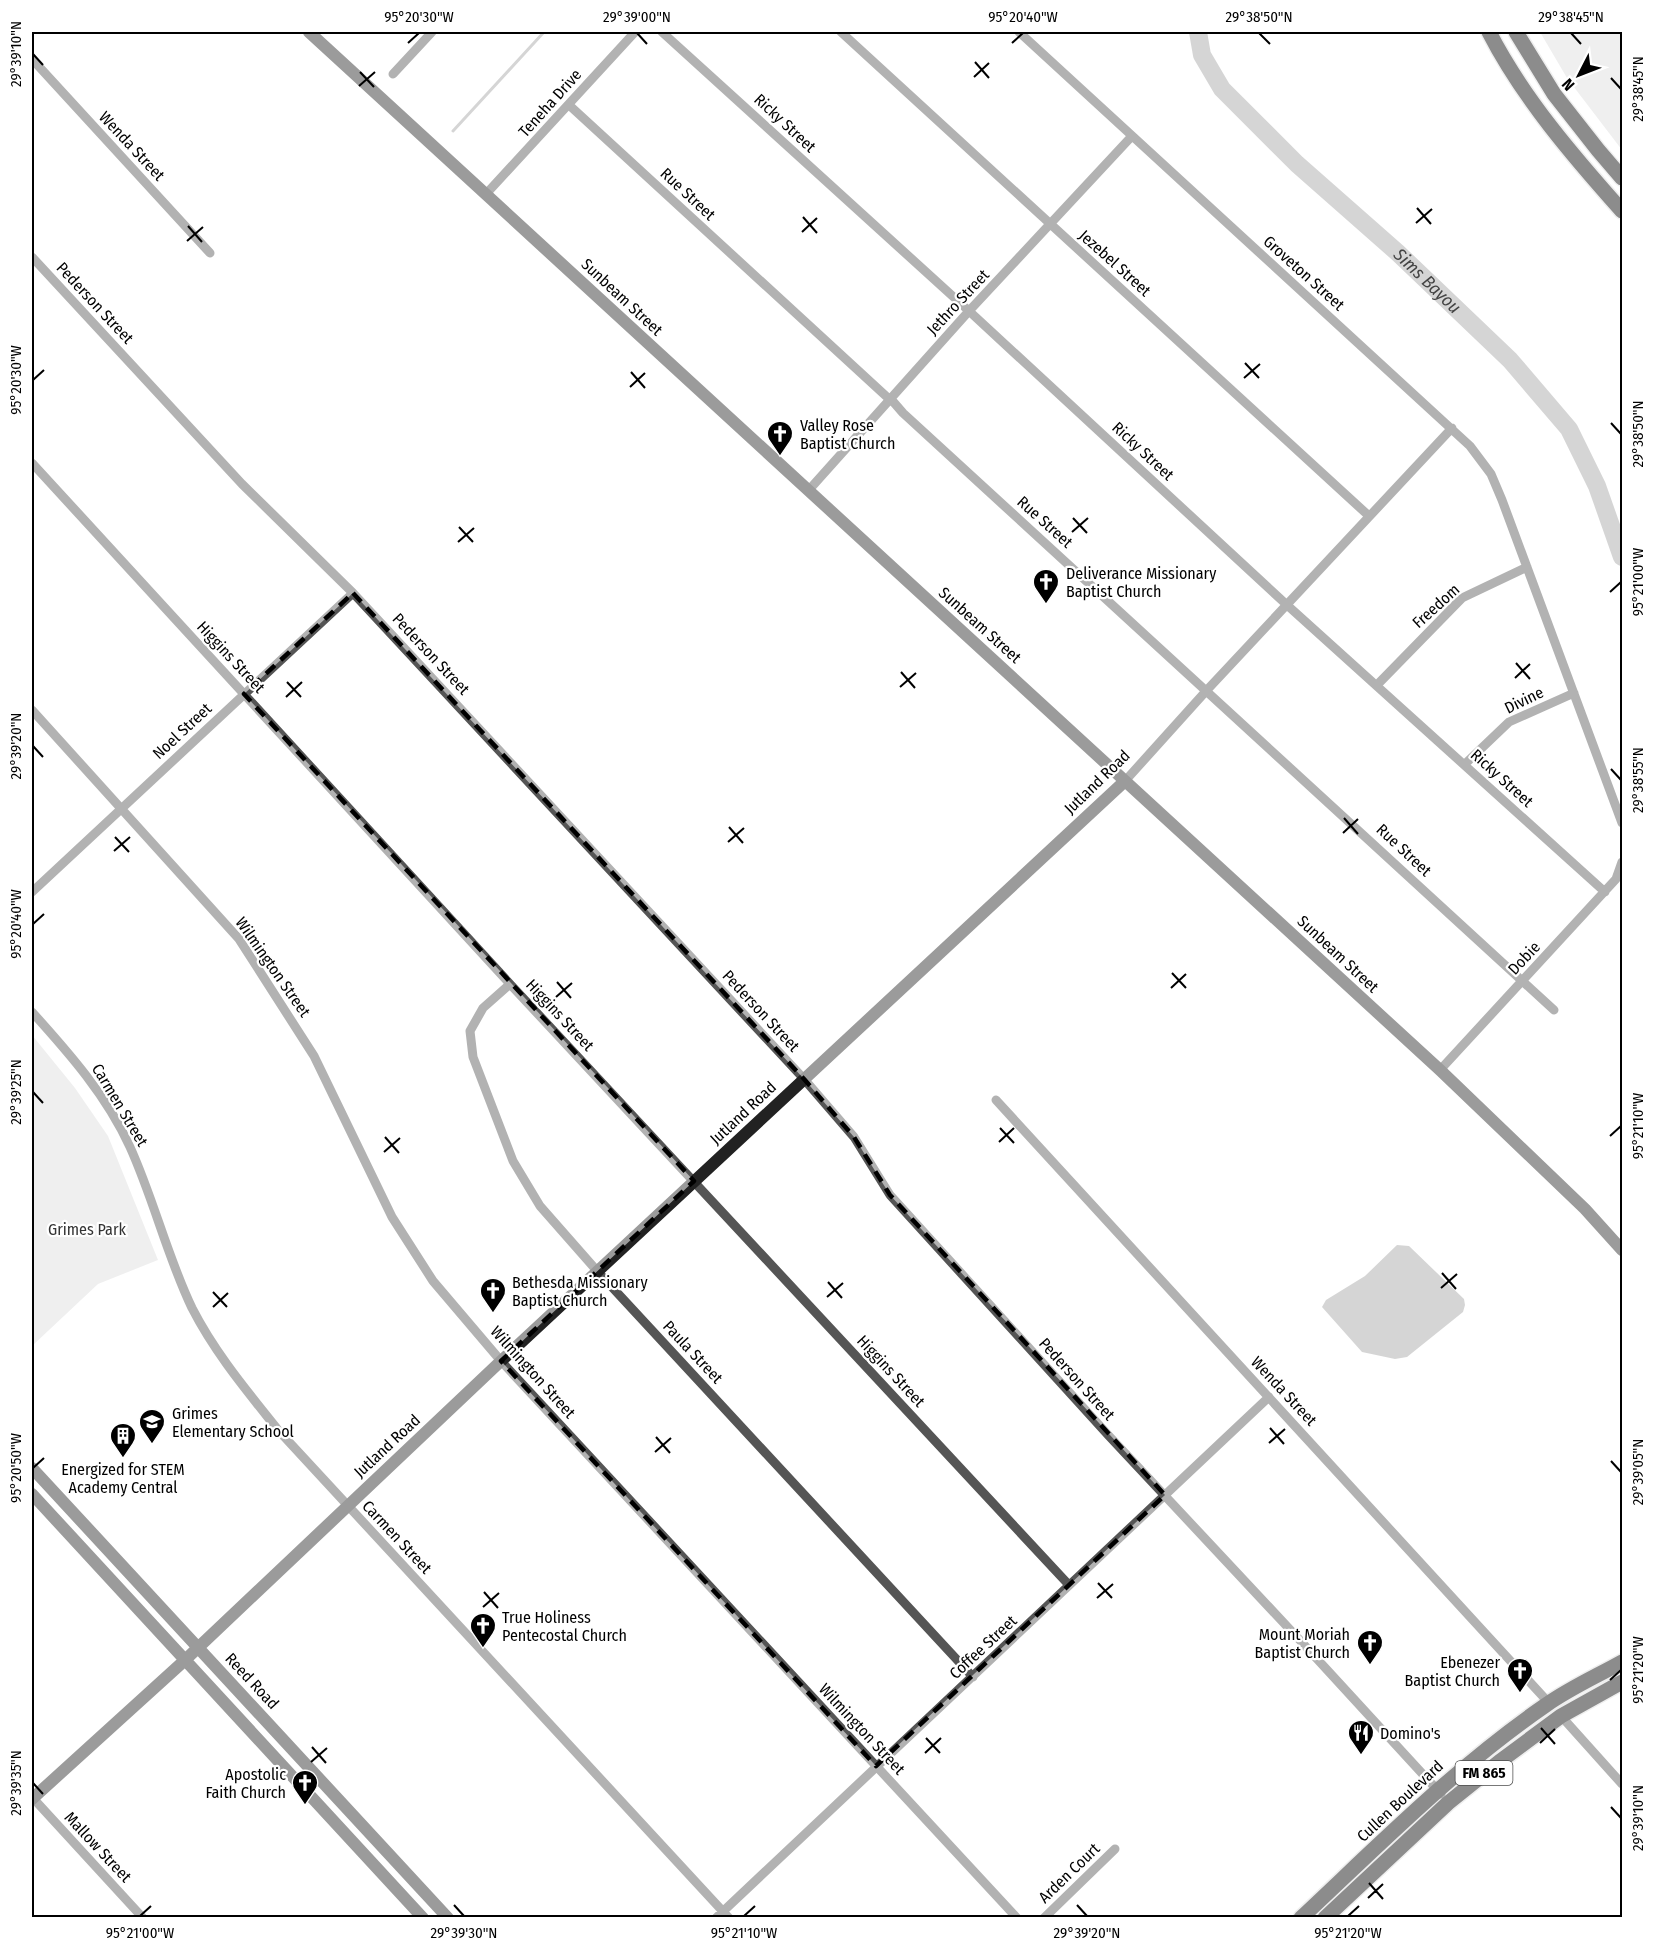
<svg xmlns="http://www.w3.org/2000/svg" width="1654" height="1949" font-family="'Fira Sans Condensed',sans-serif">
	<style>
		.green { fill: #dcdcdc }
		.water { fill: #a3a3a3 }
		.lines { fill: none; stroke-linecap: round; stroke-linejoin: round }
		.stream { stroke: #a3a3a3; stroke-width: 3 }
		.river { stroke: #a3a3a3; stroke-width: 18 }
		.primary-casing { stroke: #dbdbdb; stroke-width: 18 }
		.street { stroke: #555; stroke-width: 9 }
		.secondary { stroke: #222; stroke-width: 12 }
		.primary { stroke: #000; stroke-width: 15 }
		.marked { fill: none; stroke: #000; stroke-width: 4.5; stroke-dasharray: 12 8; stroke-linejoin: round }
		.ticks { fill: none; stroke: #000; stroke-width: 2 }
		.labels { text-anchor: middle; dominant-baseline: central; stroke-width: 4.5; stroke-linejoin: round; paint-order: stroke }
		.shield { fill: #fff; stroke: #4c4c4c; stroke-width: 1.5 }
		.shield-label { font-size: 15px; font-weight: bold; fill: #000 }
		.street-label { font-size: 16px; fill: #000; stroke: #fff }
		.poi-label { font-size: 16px; fill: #000; stroke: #fff; text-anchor: start }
		.park-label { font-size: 16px; fill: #333; stroke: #fff }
		.water-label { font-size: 18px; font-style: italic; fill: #444; stroke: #fff }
		.neatline { fill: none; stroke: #000; stroke-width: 2 }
		.ticks-label { font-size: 15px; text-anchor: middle; fill: #000 }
	</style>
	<rect width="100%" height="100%" fill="#fff"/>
	<!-- green -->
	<path class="green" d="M1540,32H1622V150L1567,78Z
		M32,1035L75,1088L108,1136L158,1260L98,1284L32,1346Z"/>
	<!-- water -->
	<path class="water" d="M1397,1245L1409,1246L1464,1299L1465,1305L1463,1312L1407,1357L1395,1359L1362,1352L1322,1307L1326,1300L1365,1276Z"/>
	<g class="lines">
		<!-- stream -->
		<path class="stream" d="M453,131L544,32"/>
		<!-- river -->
		<path class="river" id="s1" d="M1198,32L1202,55L1222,89L1297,164L1398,253L1510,360L1569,429L1597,486L1622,557"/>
		<defs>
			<path id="primary" d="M1489,32C1523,98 1573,156 1622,211
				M1516,32L1554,94L1598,150L1622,178
				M1301,1918C1380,1844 1457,1766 1546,1705C1570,1688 1597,1676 1622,1662
				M1325,1918L1448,1803L1499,1762L1561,1716L1622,1682"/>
		</defs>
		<!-- primary casing -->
		<use href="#primary" class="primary-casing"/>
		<!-- street -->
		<path class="street" d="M662,32L969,311L1287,605L1605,892
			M841,32L1369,516
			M1019,32L1470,446L1491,474L1502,500L1622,823
			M32,59L210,253
			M393,74L432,32
			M569,105L887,397L890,398L903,413L1554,1010
			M486,194L635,32
			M32,257L242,484L353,593L804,1079L854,1137L890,1195L1109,1436L1296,1636L1441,1794
			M32,463L510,984L1069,1585
			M808,491L969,311L1132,136
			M1377,685L1462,598L1527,567
			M32,710L239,939L314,1056L392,1217L433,1281L501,1361L1017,1918
			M1465,764L1509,722L1574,693
			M1125,781L1207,690L1452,428
			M32,892L353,593
			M510,984L483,1008L470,1031L473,1057L513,1161L540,1206L598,1272L973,1677
			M32,1012C69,1053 107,1096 130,1147C154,1200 167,1256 192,1308C215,1353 247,1391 278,1430L729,1918
			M1440,1070L1616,879L1622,862
			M996,1100L1549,1703
			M1561,1716L1622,1784
			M32,1797L143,1918
			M716,1918L1269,1397
			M1044,1918L1115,1849"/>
		<!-- secondary -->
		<path class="secondary" d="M309,32L1440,1070L1585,1209L1622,1250
			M32,1468L448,1918
			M32,1494L423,1918
			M32,1799L184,1661L501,1361L1125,781"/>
		<!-- primary -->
		<use href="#primary" class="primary"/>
	</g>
	<!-- marked area -->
	<path d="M0 0H1654V1949H0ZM353,593L804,1079L854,1137L890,1195L1165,1495L876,1766L501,1361L694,1181L244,694Z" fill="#fff" fill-opacity=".55" fill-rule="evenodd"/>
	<path class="marked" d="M353,593L804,1079L854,1137L890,1195L1165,1495L876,1766L501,1361L694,1181L244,694Z"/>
	<!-- ticks -->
	<path class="ticks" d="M637,33L647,44M1259,33L1270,44M1571,33L1581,44M408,43L419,33M1012,43L1023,33M33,54L43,65M975,62L989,78M360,72L374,87M974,77L989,63M1611,78L1621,89M359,86L375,72M1417,208L1431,224M803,217L817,233M1416,223L1432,209M188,226L202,242M802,232L817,218M187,241L203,227M1245,363L1259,378M631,372L645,388M1244,378L1260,364M33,380L44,370M630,387L645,373M1611,423L1621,434M1073,518L1087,533M459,527L473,542M1072,532L1088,518M458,542L474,528M1610,592L1621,582M1516,663L1530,679M901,672L915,688M1515,678L1530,664M287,682L301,697M900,687L916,673M286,697L302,682M33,746L43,757M1611,769L1621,780M1344,818L1358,834M729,827L743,843M1343,833L1358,819M115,837L129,852M728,842L744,828M114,851L130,837M33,924L44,914M1172,973L1186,988M557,982L571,998M1171,988L1186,974M556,997L572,983M33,1092L43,1103M1000,1128L1014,1143M1610,1136L1621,1126M385,1137L399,1153M999,1142L1014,1128M384,1152L400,1138M1442,1273L1456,1289M828,1282L842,1298M1441,1288L1457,1274M213,1292L227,1307M827,1297L843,1283M213,1307L228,1293M1270,1428L1284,1444M656,1437L670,1453M1269,1443L1285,1429M655,1452L671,1438M1611,1461L1621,1472M33,1468L44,1458M1098,1583L1112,1598M484,1592L498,1608M1097,1598L1113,1584M483,1607L499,1593M1610,1680L1621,1670M1541,1728L1555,1744M926,1738L940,1753M1540,1743L1555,1729M312,1747L326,1763M925,1753L941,1738M311,1762L327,1748M33,1783L43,1794M1611,1807L1621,1818M1369,1883L1383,1899M1368,1898L1383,1884M454,1905L464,1916M1077,1905L1087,1916M140,1916L151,1906M744,1916L755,1906M1348,1916L1359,1906"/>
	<!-- icons -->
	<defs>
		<symbol id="church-pin" viewBox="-11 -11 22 30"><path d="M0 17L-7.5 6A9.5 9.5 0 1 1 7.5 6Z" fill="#000" stroke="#fff"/><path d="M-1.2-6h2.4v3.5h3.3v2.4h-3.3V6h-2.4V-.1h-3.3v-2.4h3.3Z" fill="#fff"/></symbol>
		<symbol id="school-pin" viewBox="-11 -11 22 30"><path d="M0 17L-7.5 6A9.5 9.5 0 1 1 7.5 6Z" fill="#000" stroke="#fff"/><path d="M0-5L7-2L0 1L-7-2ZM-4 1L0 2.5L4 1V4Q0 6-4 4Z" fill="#fff"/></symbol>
		<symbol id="building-pin" viewBox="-11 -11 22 30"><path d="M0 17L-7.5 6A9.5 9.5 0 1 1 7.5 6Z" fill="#000" stroke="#fff"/><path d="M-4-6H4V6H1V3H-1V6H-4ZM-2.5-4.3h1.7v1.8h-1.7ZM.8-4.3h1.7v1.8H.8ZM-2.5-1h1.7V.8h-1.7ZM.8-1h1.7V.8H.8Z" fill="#fff"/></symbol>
		<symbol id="restaurant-pin" viewBox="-11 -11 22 30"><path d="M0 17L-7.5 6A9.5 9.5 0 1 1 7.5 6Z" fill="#000" stroke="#fff"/><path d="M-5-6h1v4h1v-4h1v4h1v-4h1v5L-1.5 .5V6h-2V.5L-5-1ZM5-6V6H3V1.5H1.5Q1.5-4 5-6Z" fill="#fff"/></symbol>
	</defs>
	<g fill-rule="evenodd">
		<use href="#church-pin" x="765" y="419" width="30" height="40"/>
		<use href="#church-pin" x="1031" y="567" width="30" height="40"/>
		<use href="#church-pin" x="478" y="1276" width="30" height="40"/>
		<use href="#school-pin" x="137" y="1407" width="30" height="40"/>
		<use href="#building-pin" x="108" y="1421" width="30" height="40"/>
		<use href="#church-pin" x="468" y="1611" width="30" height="40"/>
		<use href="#church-pin" x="1355" y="1628" width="30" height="40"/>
		<use href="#church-pin" x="1505" y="1656" width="30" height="40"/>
		<use href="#restaurant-pin" x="1346" y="1718" width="30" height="40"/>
		<use href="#church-pin" x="290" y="1768" width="30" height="40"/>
	</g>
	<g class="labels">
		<!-- shield labels -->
		<rect class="shield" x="1455.5" y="1761" width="57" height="24" rx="4.5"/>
		<g class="shield-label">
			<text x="1484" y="1773">FM 865</text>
		</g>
		<!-- street labels -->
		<g class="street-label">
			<text transform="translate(550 103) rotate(-48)">Teneha Drive</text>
			<text transform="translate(785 123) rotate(43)">Ricky Street</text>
			<text transform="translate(132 146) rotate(47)">Wenda Street</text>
			<text transform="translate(688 194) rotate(43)">Rue Street</text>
			<text transform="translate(1115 263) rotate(42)">Jezebel Street</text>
			<text transform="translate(1304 273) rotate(42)">Groveton Street</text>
			<text transform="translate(622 297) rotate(43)">Sunbeam Street</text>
			<text transform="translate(958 302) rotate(-47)">Jethro Street</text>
			<text transform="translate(95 303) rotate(47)">Pederson Street</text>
			<text transform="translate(1143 451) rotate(43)">Ricky Street</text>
			<text transform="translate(1045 522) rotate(42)">Rue Street</text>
			<text transform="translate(1436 606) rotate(-42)">Freedom</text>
			<text transform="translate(980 625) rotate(42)">Sunbeam Street</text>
			<text transform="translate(431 654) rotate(47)">Pederson Street</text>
			<text transform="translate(231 657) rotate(47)">Higgins Street</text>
			<text transform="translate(1524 700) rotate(-26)">Divine</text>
			<text transform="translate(182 731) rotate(-43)">Noel Street</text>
			<text transform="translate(1502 778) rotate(42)">Ricky Street</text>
			<text transform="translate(1097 782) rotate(-44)">Jutland Road</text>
			<text transform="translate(1404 850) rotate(43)">Rue Street</text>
			<text transform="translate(1338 954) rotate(43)">Sunbeam Street</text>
			<text transform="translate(1524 958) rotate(-47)">Dobie</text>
			<text transform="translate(273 967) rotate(55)">Wilmington Street</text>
			<text transform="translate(761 1011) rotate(47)">Pederson Street</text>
			<text transform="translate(560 1015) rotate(47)">Higgins Street</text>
			<text transform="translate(120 1105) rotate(59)">Carmen Street</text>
			<text transform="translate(743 1113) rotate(-43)">Jutland Road</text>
			<text transform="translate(693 1352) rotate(47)">Paula Street</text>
			<text transform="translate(891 1371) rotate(47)">Higgins Street</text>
			<text transform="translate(533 1372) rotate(48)">Wilmington Street</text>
			<text transform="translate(1077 1379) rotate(48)">Pederson Street</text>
			<text transform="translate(1284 1391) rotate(47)">Wenda Street</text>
			<text transform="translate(387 1446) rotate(-43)">Jutland Road</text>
			<text transform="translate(397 1537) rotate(47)">Carmen Street</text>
			<text transform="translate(983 1647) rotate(-43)">Coffee Street</text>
			<text transform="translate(252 1681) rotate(47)">Reed Road</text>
			<text transform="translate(862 1729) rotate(47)">Wilmington Street</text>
			<text transform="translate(1400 1801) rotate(-43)">Cullen Boulevard</text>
			<text transform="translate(98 1847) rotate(47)">Mallow Street</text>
			<text transform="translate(1069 1873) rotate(-44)">Arden Court</text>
		</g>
		<!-- poi labels -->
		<g class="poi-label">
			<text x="800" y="425">Valley Rose<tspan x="800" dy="18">Baptist Church</tspan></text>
			<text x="1066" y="573">Deliverance Missionary<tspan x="1066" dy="18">Baptist Church</tspan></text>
			<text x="512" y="1282">Bethesda Missionary<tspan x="512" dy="18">Baptist Church</tspan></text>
			<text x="172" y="1413">Grimes<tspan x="172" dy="18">Elementary School</tspan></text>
			<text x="123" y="1469" text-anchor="middle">Energized for STEM<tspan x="123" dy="18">Academy Central</tspan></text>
			<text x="502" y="1617">True Holiness<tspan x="502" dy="18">Pentecostal Church</tspan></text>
			<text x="1350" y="1634" text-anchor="end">Mount Moriah<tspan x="1350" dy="18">Baptist Church</tspan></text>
			<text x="1500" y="1662" text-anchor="end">Ebenezer<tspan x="1500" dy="18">Baptist Church</tspan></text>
			<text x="1380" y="1733">Domino's</text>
			<text x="286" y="1774" text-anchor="end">Apostolic<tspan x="286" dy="18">Faith Church</tspan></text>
		</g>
		<!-- park labels -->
		<g class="park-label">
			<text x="87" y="1229">Grimes Park</text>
		</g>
		<!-- water labels -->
		<g class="water-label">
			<text stroke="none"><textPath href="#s1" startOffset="344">Sims Bayou</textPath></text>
		</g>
	</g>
	<!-- border -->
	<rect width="1654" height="1949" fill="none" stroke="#ffffff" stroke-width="66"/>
	<!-- north arrow -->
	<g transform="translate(1579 75) rotate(228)" stroke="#ffffff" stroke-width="4.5" paint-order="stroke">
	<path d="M0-4.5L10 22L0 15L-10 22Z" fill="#000000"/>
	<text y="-9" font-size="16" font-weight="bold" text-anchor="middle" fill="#000000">N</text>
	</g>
	<rect x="33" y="33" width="1588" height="1883" class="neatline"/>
	<g class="ticks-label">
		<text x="419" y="22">95°20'30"W</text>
		<text x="637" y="22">29°39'00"N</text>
		<text x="1023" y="22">95°20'40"W</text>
		<text x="1259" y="22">29°38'50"N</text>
		<text x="1571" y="22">29°38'45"N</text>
		<text transform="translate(16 54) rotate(-90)" y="5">29°39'10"N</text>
		<text transform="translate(1638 89) rotate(-90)" y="5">29°38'45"N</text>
		<text transform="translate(16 380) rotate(-90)" y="5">95°20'30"W</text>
		<text transform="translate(1638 434) rotate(-90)" y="5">29°38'50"N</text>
		<text transform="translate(1638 582) rotate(-90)" y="5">95°21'00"W</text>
		<text transform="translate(16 746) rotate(-90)" y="5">29°39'20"N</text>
		<text transform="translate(1638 780) rotate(-90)" y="5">29°38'55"N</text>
		<text transform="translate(16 924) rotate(-90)" y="5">95°20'40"W</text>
		<text transform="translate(16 1092) rotate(-90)" y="5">29°39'25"N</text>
		<text transform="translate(1638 1126) rotate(-90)" y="5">95°21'10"W</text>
		<text transform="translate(16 1468) rotate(-90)" y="5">95°20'50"W</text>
		<text transform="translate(1638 1472) rotate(-90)" y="5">29°39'05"N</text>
		<text transform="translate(1638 1670) rotate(-90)" y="5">95°21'20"W</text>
		<text transform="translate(16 1783) rotate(-90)" y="5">29°39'35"N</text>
		<text transform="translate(1638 1818) rotate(-90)" y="5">29°39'10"N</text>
		<text x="140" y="1938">95°21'00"W</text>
		<text x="464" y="1938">29°39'30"N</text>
		<text x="744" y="1938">95°21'10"W</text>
		<text x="1087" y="1938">29°39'20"N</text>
		<text x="1348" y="1938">95°21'20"W</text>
	</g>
</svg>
